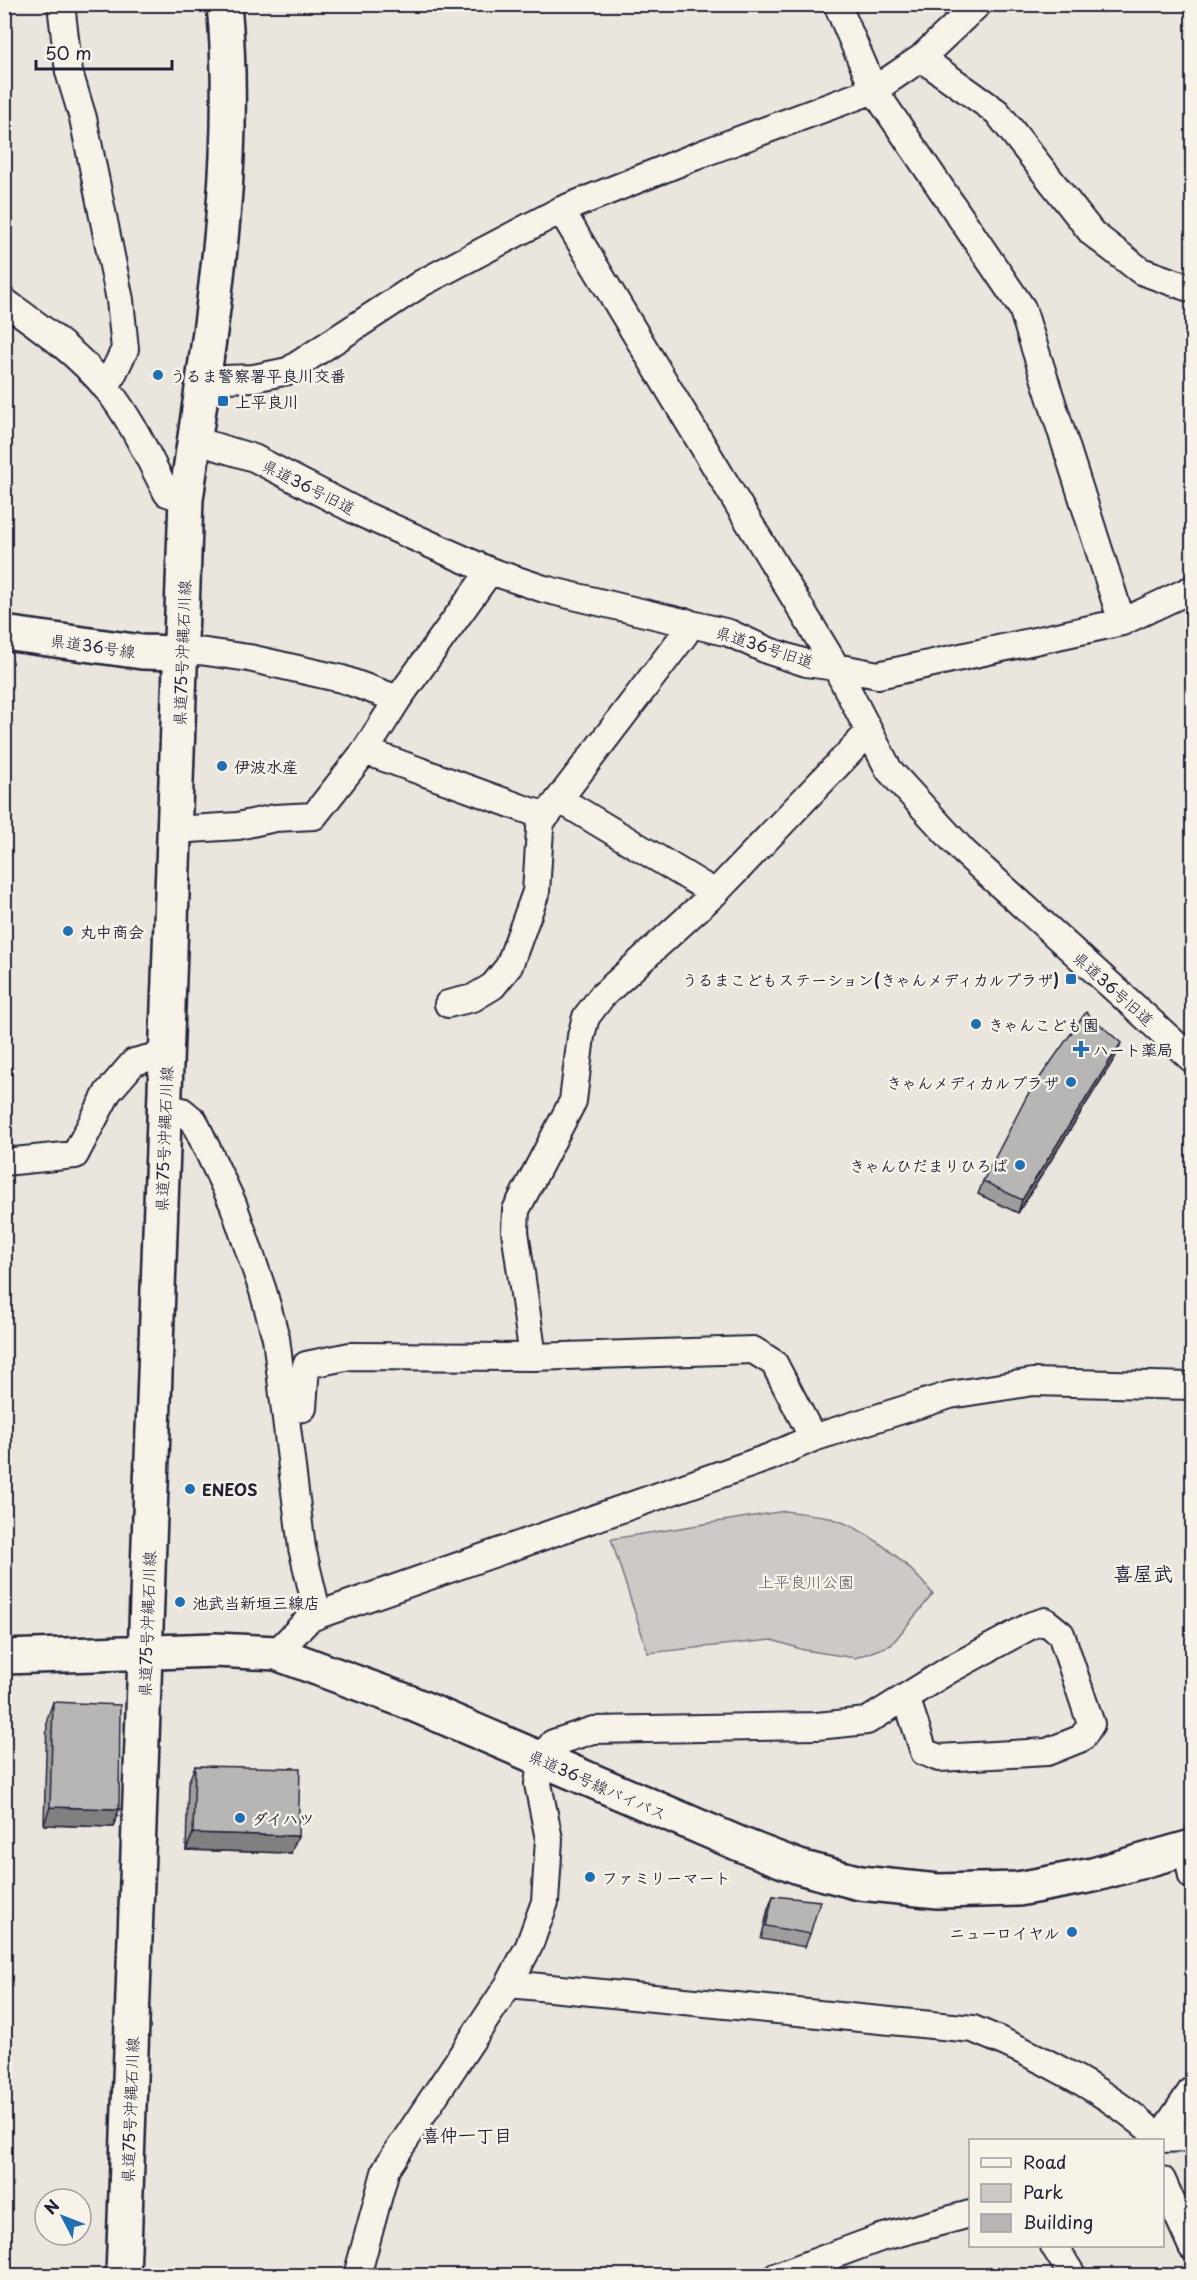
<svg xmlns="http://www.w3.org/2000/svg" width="1197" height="2280" font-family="'Playpen Sans','Klee One',sans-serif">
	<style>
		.green { fill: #cdc9c6; stroke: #787680; stroke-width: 1.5 }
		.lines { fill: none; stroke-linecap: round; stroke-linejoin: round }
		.minor-casing { stroke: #22223b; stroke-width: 30 }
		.major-casing { stroke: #22223b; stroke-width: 38 }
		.minor { stroke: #f7f3e8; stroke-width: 26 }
		.major { stroke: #f7f3e8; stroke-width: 33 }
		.wall { fill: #9e9d9c; stroke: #22223b; stroke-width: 1.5 }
		.shaded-wall { fill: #817f7f; stroke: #22223b; stroke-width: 1.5 }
		.building { fill: #b8b6b5; stroke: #22223b; stroke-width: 1.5 }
		.poi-dot { fill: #1f6fb2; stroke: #f7f3e8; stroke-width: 2 }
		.labels { text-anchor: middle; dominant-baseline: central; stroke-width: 5; stroke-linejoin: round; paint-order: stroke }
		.poi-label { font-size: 16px; font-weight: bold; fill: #22223b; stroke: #f7f3e8; text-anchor: start }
		.street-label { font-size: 16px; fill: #22223b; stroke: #f7f3e8 }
		.park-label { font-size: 16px; fill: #555465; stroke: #f7f3e8 }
		.neighbourhood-label { font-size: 18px; font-weight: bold; fill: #22223b; stroke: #f7f3e8 }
		.quarter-label { font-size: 20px; font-weight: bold; fill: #22223b; stroke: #f7f3e8 }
	</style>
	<rect width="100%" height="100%" fill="#eae6de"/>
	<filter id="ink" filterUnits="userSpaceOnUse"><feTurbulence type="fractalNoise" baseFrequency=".0167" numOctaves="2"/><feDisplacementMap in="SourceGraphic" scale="12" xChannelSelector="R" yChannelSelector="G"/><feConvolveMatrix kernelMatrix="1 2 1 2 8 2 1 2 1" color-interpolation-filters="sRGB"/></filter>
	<g filter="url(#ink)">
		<!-- green -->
		<path class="green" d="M785,1511C798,1513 811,1514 823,1516C866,1526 906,1561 933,1594L891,1645L855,1658L804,1650L772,1640L648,1653L611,1539Z"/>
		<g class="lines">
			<defs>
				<path id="minor" d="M61,4L69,72L83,118L120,300L125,349L106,388
					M837,4L874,90L1022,308L1122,622
					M921,58L997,112L1092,233L1141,271L1192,289
					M561,210L836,667L878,675L1122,622L1192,589
					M4,301C40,327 79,354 107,389C132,420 148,457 167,493L186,499
					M202,376L223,379L254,378L288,371L422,283L561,210L709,151L874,90L921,58L978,4
					M194,440L254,458L360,513L490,571L544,589L729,633L769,651L806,663L836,667L889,770L964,852L1192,1059
					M181,653L199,651L249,658L342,679L398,699
					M365,751L530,811L547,815L685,634L687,622
					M559,799L715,893
					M174,830L238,826L275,818L314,816L365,751L398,699L490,571
					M448,1004L473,998L493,986L509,966L536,892L541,814
					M165,1109L182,1111L194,1121L233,1204L263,1291L276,1338L302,1548L318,1615
					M4,1162L75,1155L108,1092L134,1062L165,1054
					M533,1357L515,1231L516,1210L573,1101L581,1036L586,1017L602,996L715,893L868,733
					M287,1410L303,1408L306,1365L350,1356L533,1357L753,1350L774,1363L813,1438
					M276,1653L309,1619L318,1615L770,1457L813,1438L950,1395L1033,1382L1192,1386
					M1187,1849L1192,1876
					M509,1984L973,2029C1035,2054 1112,2093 1160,2139L1192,2138
					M1158,2140L1192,2090
					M1162,2180L1192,2247
					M1054,2246L1073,2276
					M357,2276L386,2169L509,1984L529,1946L545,1902L549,1839L538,1784L542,1758L553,1743L593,1730L817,1726L867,1721L949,1670L1032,1625L1045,1621L1061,1634L1091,1724L1082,1738L1047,1752L939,1758L924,1752L906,1697
					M777,2276L880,2238L970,2214"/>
				<path id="major" d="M4,633L142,652L181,653
					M4,1657L215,1650L276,1653L406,1701L742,1845L799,1867L860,1883L938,1891L1018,1889L1093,1875L1192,1847
					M123,2276L186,499C209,335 240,170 224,4"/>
			</defs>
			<!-- minor casing -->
			<use href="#minor" class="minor-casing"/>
			<!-- major casing -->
			<use href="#major" class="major-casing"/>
			<!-- minor -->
			<use href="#minor" class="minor"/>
			<!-- major -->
			<use href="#major" class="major"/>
		</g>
		<!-- wall -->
		<path class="wall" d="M1116,1056L1018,1213L978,1194L983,1181Z
			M53,1702L119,1809L113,1827L44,1825L47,1719Z
			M195,1766L291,1853L186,1850L188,1783Z
			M773,1896L810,1934L805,1947L761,1939L768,1909Z"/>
		<!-- shaded-wall -->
		<path class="shaded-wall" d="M1121,1043L1116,1056L1018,1213L1022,1200Z
			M50,1807L119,1809L113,1827L44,1825Z
			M193,1833L298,1836L291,1853L186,1850Z"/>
		<!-- building -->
		<path class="building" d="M1086,1012L1121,1043L1022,1200L983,1181L1027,1096Z
			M53,1702L120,1705L119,1809L50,1807Z
			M195,1766L300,1768L298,1836L193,1833Z
			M773,1896L820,1901L810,1934L766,1926Z"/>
	</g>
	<!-- markers -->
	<g class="poi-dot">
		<circle cx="158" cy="375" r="6"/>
		<rect x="217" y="395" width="12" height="12" rx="3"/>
		<circle cx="222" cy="766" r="6"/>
		<circle cx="68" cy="931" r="6"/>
		<rect x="1065" y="973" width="12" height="12" rx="3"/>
		<circle cx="976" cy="1024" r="6"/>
		<path d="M1078 1040h6v6h6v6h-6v6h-6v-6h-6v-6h6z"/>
		<circle cx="1071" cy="1082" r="6"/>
		<circle cx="1020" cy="1165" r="6"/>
		<circle cx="190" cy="1489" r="6"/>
		<circle cx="180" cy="1602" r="6"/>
		<circle cx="240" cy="1818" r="6"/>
		<circle cx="590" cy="1877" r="6"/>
		<circle cx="1072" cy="1932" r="6"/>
	</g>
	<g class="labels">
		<!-- poi labels -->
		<g class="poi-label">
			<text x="170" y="375">うるま警察署平良川交番</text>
			<text x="235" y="401">上平良川</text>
			<text x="234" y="766">伊波水産</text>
			<text x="80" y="931">丸中商会</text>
			<text x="1059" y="979" text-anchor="end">うるまこどもステーション(きゃんメディカルプラザ)</text>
			<text x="988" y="1024">きゃんこども園</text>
			<text x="1093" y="1049">ハート薬局</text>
			<text x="1059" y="1082" text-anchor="end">きゃんメディカルプラザ</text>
			<text x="1008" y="1165" text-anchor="end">きゃんひだまりひろば</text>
			<text x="202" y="1489">ENEOS</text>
			<text x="192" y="1602">池武当新垣三線店</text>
			<text x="252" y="1818">ダイハツ</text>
			<text x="602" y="1877">ファミリーマート</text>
			<text x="1060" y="1932" text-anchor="end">ニューロイヤル</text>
		</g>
		<!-- street labels -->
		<g class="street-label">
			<text transform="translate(309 486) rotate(27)">県道36号旧道</text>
			<text transform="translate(93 645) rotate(8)">県道36号線</text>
			<text transform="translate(765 646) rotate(18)">県道36号旧道</text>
			<text transform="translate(181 653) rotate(-88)">県道75号沖縄石川線</text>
			<text transform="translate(1114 988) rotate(42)">県道36号旧道</text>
			<text transform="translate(163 1139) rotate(-88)">県道75号沖縄石川線</text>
			<text transform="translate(146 1624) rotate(-88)">県道75号沖縄石川線</text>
			<text transform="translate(598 1784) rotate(24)">県道36号線バイパス</text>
			<text transform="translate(129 2110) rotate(-88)">県道75号沖縄石川線</text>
		</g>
		<!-- park labels -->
		<g class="park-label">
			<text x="806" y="1581">上平良川公園</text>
		</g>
		<!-- neighbourhood labels -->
		<g class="neighbourhood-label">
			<text x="467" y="2134">喜仲一丁目</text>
		</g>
		<!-- quarter labels -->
		<g class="quarter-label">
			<text x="1143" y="1573">喜屋武</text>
		</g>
	</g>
	<!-- margin -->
	<rect width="1197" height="2280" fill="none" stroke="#f7f3e8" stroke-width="24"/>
	<rect x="12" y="12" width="1173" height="2256" fill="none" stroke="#22223b" stroke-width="2" filter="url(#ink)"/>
	<!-- legend -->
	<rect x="969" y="2139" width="195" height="108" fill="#f7f3e8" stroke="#a29fa3" stroke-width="1.5"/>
	<rect x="981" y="2158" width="30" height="9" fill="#f7f3e8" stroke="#a29fa3" stroke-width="1.5"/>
	<text x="1023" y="2169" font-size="18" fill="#22223b">Road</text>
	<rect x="981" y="2184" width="30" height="18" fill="#cdc9c6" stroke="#a29fa3" stroke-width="1.5"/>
	<text x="1023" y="2199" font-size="18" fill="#22223b">Park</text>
	<rect x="981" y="2214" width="30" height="18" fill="#b8b6b5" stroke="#a29fa3" stroke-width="1.5"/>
	<text x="1023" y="2229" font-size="18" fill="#22223b">Building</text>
	<!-- north arrow -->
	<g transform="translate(63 2217) rotate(312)"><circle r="28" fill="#f7f3e8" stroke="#a29fa3" stroke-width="1.5"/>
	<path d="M0-4.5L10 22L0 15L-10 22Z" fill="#1f6fb2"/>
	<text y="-9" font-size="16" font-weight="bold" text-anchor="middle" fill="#22223b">N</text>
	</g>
	<!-- scale -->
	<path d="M36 60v9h136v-9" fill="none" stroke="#22223b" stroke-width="3"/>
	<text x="45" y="60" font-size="18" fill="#22223b" stroke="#f7f3e8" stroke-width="4.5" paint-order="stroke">50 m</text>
</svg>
